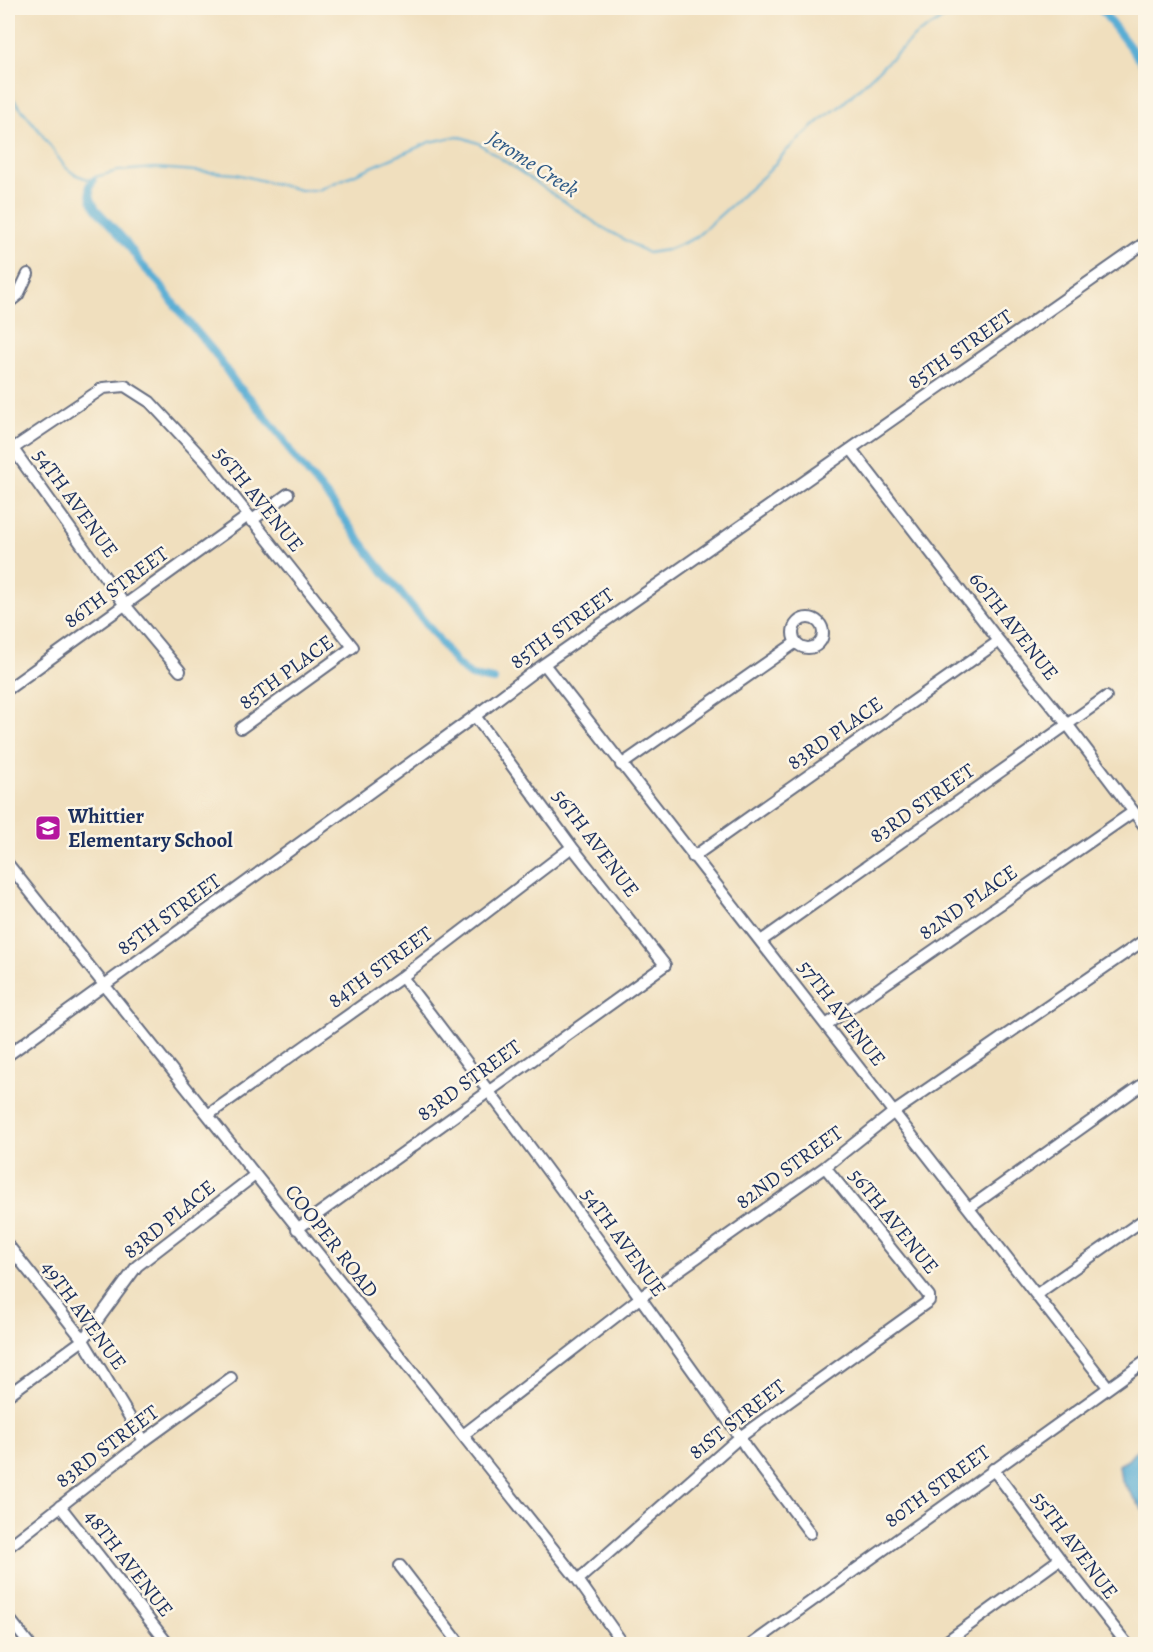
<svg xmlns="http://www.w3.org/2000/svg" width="1153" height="1652" font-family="Alegreya,serif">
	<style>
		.water { fill: #58add4; stroke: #3a6e99; stroke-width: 1.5 }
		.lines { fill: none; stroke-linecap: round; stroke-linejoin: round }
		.stream { stroke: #58add4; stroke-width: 2 }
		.canal { stroke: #58add4; stroke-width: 8 }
		.minor-casing { stroke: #666d80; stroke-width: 14 }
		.minor { stroke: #fff; stroke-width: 10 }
		.labels { text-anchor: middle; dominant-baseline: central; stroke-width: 5; stroke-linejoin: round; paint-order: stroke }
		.street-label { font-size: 21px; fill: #1b2f5e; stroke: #fcf5e5 }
		.poi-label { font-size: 21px; font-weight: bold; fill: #1b2f5e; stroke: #fcf5e5; text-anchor: start }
		.water-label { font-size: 22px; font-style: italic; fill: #305b87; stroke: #fcf5e5 }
	</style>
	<rect width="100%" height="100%" fill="#fcf5e5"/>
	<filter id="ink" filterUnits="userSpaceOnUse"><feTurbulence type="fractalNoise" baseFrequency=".0167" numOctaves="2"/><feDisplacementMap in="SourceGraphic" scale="12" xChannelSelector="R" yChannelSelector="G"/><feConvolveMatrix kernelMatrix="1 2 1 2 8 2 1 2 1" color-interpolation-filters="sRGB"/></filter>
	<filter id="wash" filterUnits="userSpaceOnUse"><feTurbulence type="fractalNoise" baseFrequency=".008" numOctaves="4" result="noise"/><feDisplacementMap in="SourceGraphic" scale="24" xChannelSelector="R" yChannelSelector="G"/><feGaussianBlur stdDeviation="1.35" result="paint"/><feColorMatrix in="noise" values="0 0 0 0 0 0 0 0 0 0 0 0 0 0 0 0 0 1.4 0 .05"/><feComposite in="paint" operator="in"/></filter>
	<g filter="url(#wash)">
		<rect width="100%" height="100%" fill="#f0dfbe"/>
		<!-- water -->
		<path class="water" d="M1145,1440V1513L1121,1480L1119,1465L1128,1460Z"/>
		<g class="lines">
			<!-- stream -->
			<path class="stream" d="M8,93L38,129L65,167L74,174L93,181L95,177L118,171L155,168L236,174L300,190H318L430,142L458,136L478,143L600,226L648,253L667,250L695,238L769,171L786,151L823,118L838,108L915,36L960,8"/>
			<!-- canal -->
			<path class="canal" d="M1100,8L1146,68
				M93,181L89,186L91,199L96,209L126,242L142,265L159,283L180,312L214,352L236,384L252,400L283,439L292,454L328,497L375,561L433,632L456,663L471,676L494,680"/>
		</g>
	</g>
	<g filter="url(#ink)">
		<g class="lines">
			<defs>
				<path id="minor" d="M8,303L18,295L28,274
					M8,442L125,605L180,671
					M851,449L999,641L1067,724L1146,828
					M8,452L103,388L125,386L150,402L207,463L353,647L241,728
					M251,521L288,494
					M793 633a15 15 0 1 1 30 0a15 15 0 1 1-30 0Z
					M544,664L1108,1387
					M8,689L248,516
					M621,765L795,643
					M693,857L999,641
					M8,864L578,1580L623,1644
					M761,941L1106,697
					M402,977C518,1128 630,1282 740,1437L745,1446L810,1533
					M826,1025L1133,812
					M8,1055L475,716L544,664L1146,242
					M208,1115L402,977L572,847
					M969,1208L1146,1082
					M297,1229L665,965L572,847L475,716
					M8,1245L83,1340L144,1441
					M1037,1294L1146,1218
					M8,1395L83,1340L137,1266L255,1175
					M463,1435L641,1297L825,1167L894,1112L1146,939
					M993,1469L1060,1559L1127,1644
					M60,1506L168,1644
					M8,1547L144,1441L231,1378
					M400,1566L460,1644
					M578,1580L740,1437L929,1301V1296L825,1167
					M8,1617L29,1644
					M752,1644L1146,1361
					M943,1644L1060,1559"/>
			</defs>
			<!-- minor casing -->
			<use href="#minor" class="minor-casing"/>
			<!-- minor -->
			<use href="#minor" class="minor"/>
		</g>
	</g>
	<!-- icons -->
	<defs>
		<symbol id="school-square" viewBox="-11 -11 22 22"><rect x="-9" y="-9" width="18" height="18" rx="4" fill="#b5179e" stroke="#fcf5e5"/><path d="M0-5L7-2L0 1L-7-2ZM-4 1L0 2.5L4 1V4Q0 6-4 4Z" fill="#fff"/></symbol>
	</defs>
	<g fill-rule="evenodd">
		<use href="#school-square" x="33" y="813" width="30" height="30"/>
	</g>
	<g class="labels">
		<!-- street labels -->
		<g class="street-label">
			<text transform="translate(960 349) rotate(-35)">85TH STREET</text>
			<text transform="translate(259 499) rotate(51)">56TH AVENUE</text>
			<text transform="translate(76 503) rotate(54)">54TH AVENUE</text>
			<text transform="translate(116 587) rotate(-36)">86TH STREET</text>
			<text transform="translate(1014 626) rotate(52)">60TH AVENUE</text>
			<text transform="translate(562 628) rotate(-36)">85TH STREET</text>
			<text transform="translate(286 672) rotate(-36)">85TH PLACE</text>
			<text transform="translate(835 733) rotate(-35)">83RD PLACE</text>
			<text transform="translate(922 803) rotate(-35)">83RD STREET</text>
			<text transform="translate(596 843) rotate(53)">56TH AVENUE</text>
			<text transform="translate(968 902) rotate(-35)">82ND PLACE</text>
			<text transform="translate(169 914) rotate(-36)">85TH STREET</text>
			<text transform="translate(380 967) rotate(-36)">84TH STREET</text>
			<text transform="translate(842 1013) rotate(52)">57TH AVENUE</text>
			<text transform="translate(469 1080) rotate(-36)">83RD STREET</text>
			<text transform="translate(789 1167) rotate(-36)">82ND STREET</text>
			<text transform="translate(169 1219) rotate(-39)">83RD PLACE</text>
			<text transform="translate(894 1221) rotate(51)">56TH AVENUE</text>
			<text transform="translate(332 1241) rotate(52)">COOPER ROAD</text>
			<text transform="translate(624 1242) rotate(54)">54TH AVENUE</text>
			<text transform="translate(84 1315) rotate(54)">49TH AVENUE</text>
			<text transform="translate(737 1419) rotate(-38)">81ST STREET</text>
			<text transform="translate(107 1446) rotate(-37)">83RD STREET</text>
			<text transform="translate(937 1486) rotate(-36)">80TH STREET</text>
			<text transform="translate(1075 1545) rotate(53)">55TH AVENUE</text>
			<text transform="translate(129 1563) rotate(52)">48TH AVENUE</text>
		</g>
		<!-- poi labels -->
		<g class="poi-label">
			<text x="68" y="816">Whittier<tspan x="68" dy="24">Elementary School</tspan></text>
		</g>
		<!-- water labels -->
		<g class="water-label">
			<text transform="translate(533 164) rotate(33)">Jerome Creek</text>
		</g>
	</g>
	<!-- margin -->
	<rect width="1153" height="1652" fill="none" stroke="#fcf5e5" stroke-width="30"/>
</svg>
